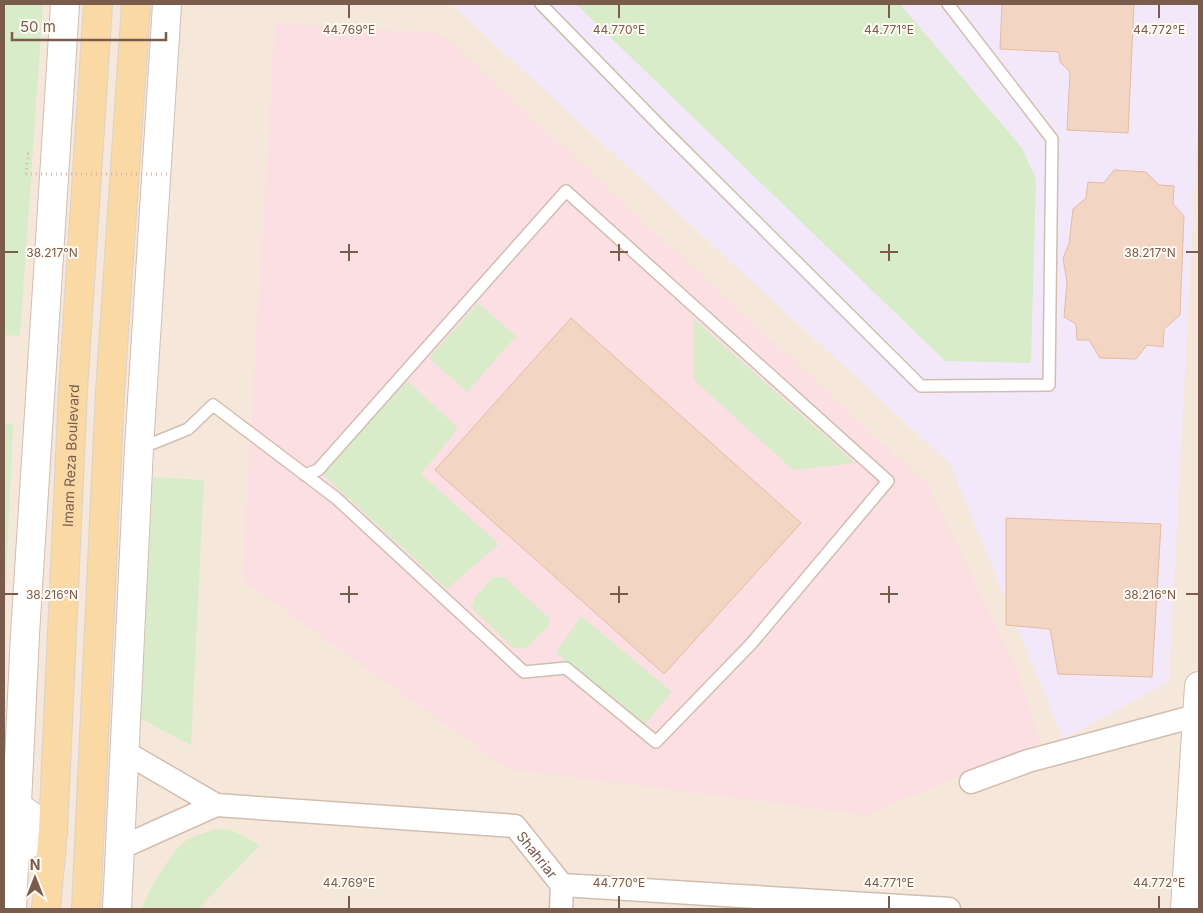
<svg xmlns="http://www.w3.org/2000/svg" width="1203" height="913" font-family="Inter,sans-serif">
	<style>
		.residential { fill: #f5e8da }
		.education { fill: #f3e8fa }
		.medical { fill: #fbdfe3 }
		.green { fill: #d8ecc9 }
		.building { fill: #f3d5c3; stroke: #e6bba3 }
		.lines { fill: none; stroke-linecap: round; stroke-linejoin: round }
		.service-casing { stroke: #d1beb0; stroke-width: 14 }
		.minor-casing { stroke: #d1beb0; stroke-width: 25 }
		.tertiary-casing { stroke: #d1beb0; stroke-width: 30 }
		.primary-casing { stroke: #dad1cd; stroke-width: 30 }
		.path { stroke: #d9b8a5; stroke-width: 3; stroke-dasharray: 1 4; stroke-linecap: butt }
		.service { stroke: #fff; stroke-width: 11 }
		.minor { stroke: #fff; stroke-width: 22 }
		.tertiary { stroke: #fff; stroke-width: 28 }
		.primary { stroke: #fbd9a5; stroke-width: 28 }
		.path-bridge { stroke: #d9b8a5; stroke-width: 3; stroke-dasharray: 1 4; stroke-linecap: butt }
		.ticks { fill: none; stroke: #7a5c4d; stroke-width: 2 }
		.labels { text-anchor: middle; dominant-baseline: central; stroke-width: 4; stroke-linejoin: round; paint-order: stroke }
		.street-label { font-size: 14px; fill: #7a5c4d; stroke: #fffaf3 }
		.ticks-label { font-size: 12px; text-anchor: middle; fill: #7a5c4d; stroke: #fffaf3; stroke-width: 4; stroke-linejoin: round; paint-order: stroke }
	</style>
	<rect width="100%" height="100%" fill="#fdf6ec"/>
	<!-- residential -->
	<path class="residential" d="M4,4H1199V909H4Z"/>
	<!-- education -->
	<path class="education" d="M451,4H1199V100L1169,682L1063,739L950,464Z"/>
	<!-- medical -->
	<path class="medical" d="M275,23L441,33L927,484L1016,666L1040,742L867,815L508,769L242,580Z"/>
	<!-- green -->
	<path class="green" d="M4,4H43L20,336L4,335Z
		M576,4H900L1022,148L1036,179L1031,363L945,361Z
		M478,303L516,336L467,392L429,358Z
		M693,318L855,463L793,470L694,380Z
		M401,375L458,428L421,474L499,544L447,589L318,470Z
		M4,424H13L4,633Z
		M153,477L204,480L191,745L141,719Z
		M493,577L505,578L549,618L548,627L525,648H513L471,607L476,596Z
		M581,616L672,692L644,725L556,653Z
		M216,829L231,830L260,845L198,909H142C147,892 174,846 190,838C198,834 208,832 216,829Z"/>
	<!-- building -->
	<path class="building" d="M1002,4H1134L1128,133L1067,130L1070,72L1060,62L1059,52L1000,49Z
		M1114,170L1146,172L1159,185L1174,186L1173,204L1184,216L1180,315L1164,329L1163,347L1147,345L1136,359L1100,358L1089,340H1077L1076,324L1064,317L1067,282L1063,258L1069,244L1073,209L1086,198L1088,182L1104,183Z
		M571,318L801,523L664,674L435,470Z
		M1006,518L1161,524L1152,677L1058,674L1050,629L1006,625Z"/>
	<g class="lines">
		<defs>
			<path id="service" d="M541,4L662,128L921,386L1049,385L1052,139L948,4
				M141,448L188,429L213,405L336,498L524,672L566,668L656,742L751,644L888,481L566,191L318,470L305,475"/>
			<g id="minor">
				<path d="M971,782L1028,761L1199,715"/>
				<path id="s1" d="M216,805L515,826L562,885L949,909"/>
				<path d="M120,848L216,805L125,752"/>
				<path d="M561,909L562,885"/>
			</g>
			<path id="tertiary" d="M4,805L17,806L53,831L15,851L4,850
				M12,909L25,634L65,4
				M117,909L139,448L167,4
				M1185,909L1199,686"/>
			<g id="primary">
				<path id="s2" d="M46,909L53,831L73,390L98,4"/>
				<path d="M86,909L110,392L136,4"/>
			</g>
		</defs>
		<!-- service casing -->
		<use href="#service" class="service-casing"/>
		<!-- minor casing -->
		<use href="#minor" class="minor-casing"/>
		<!-- tertiary casing -->
		<use href="#tertiary" class="tertiary-casing"/>
		<!-- primary casing -->
		<use href="#primary" class="primary-casing"/>
		<!-- path -->
		<path class="path" d="M26,174L28,154L33,153"/>
		<!-- service -->
		<use href="#service" class="service"/>
		<!-- minor -->
		<use href="#minor" class="minor"/>
		<!-- tertiary -->
		<use href="#tertiary" class="tertiary"/>
		<!-- primary -->
		<use href="#primary" class="primary"/>
		<!-- path-bridge -->
		<path class="path-bridge" d="M26,174H167"/>
	</g>
	<!-- ticks -->
	<path class="ticks" d="M349,5V18M619,5V18M889,5V18M1159,5V18M349,244V261M619,244V261M889,244V261M5,252H18M340,252H358M610,252H628M880,252H898M1186,252H1198M349,586V603M619,586V603M889,586V603M5,594H18M340,594H358M610,594H628M880,594H898M1186,594H1198M349,896V908M619,896V908M889,896V908M1159,896V908"/>
	<g class="labels">
		<!-- street labels -->
		<g class="street-label">
			<text stroke="none"><textPath href="#s2" startOffset="454">Imam Reza Boulevard</textPath></text>
			<text stroke="none"><textPath href="#s1" startOffset="336">Shahriar</textPath></text>
		</g>
	</g>
	<g class="ticks-label">
		<text x="349" y="34">44.769°E</text>
		<text x="619" y="34">44.770°E</text>
		<text x="889" y="34">44.771°E</text>
		<text x="1159" y="34">44.772°E</text>
		<text x="52" y="257">38.217°N</text>
		<text x="1150" y="257">38.217°N</text>
		<text x="52" y="599">38.216°N</text>
		<text x="1150" y="599">38.216°N</text>
		<text x="349" y="887">44.769°E</text>
		<text x="619" y="887">44.770°E</text>
		<text x="889" y="887">44.771°E</text>
		<text x="1159" y="887">44.772°E</text>
	</g>
	<!-- border -->
	<rect width="1203" height="913" fill="none" stroke="#7a5c4d" stroke-width="10"/>
	<!-- north arrow -->
	<g transform="translate(35 878)" stroke="#fffaf3" stroke-width="4" paint-order="stroke">
	<path d="M0-4L9 19L0 12L-9 19Z" fill="#7a5c4d"/>
	<text y="-8" font-size="14" font-weight="bold" text-anchor="middle" fill="#7a5c4d">N</text>
	</g>
	<!-- scale -->
	<path d="M12 32v8h154v-8" fill="none" stroke="#7a5c4d" stroke-width="2.5"/>
	<text x="20" y="32" font-size="15" fill="#7a5c4d" stroke="#fffaf3" stroke-width="4" paint-order="stroke">50 m</text>
</svg>
